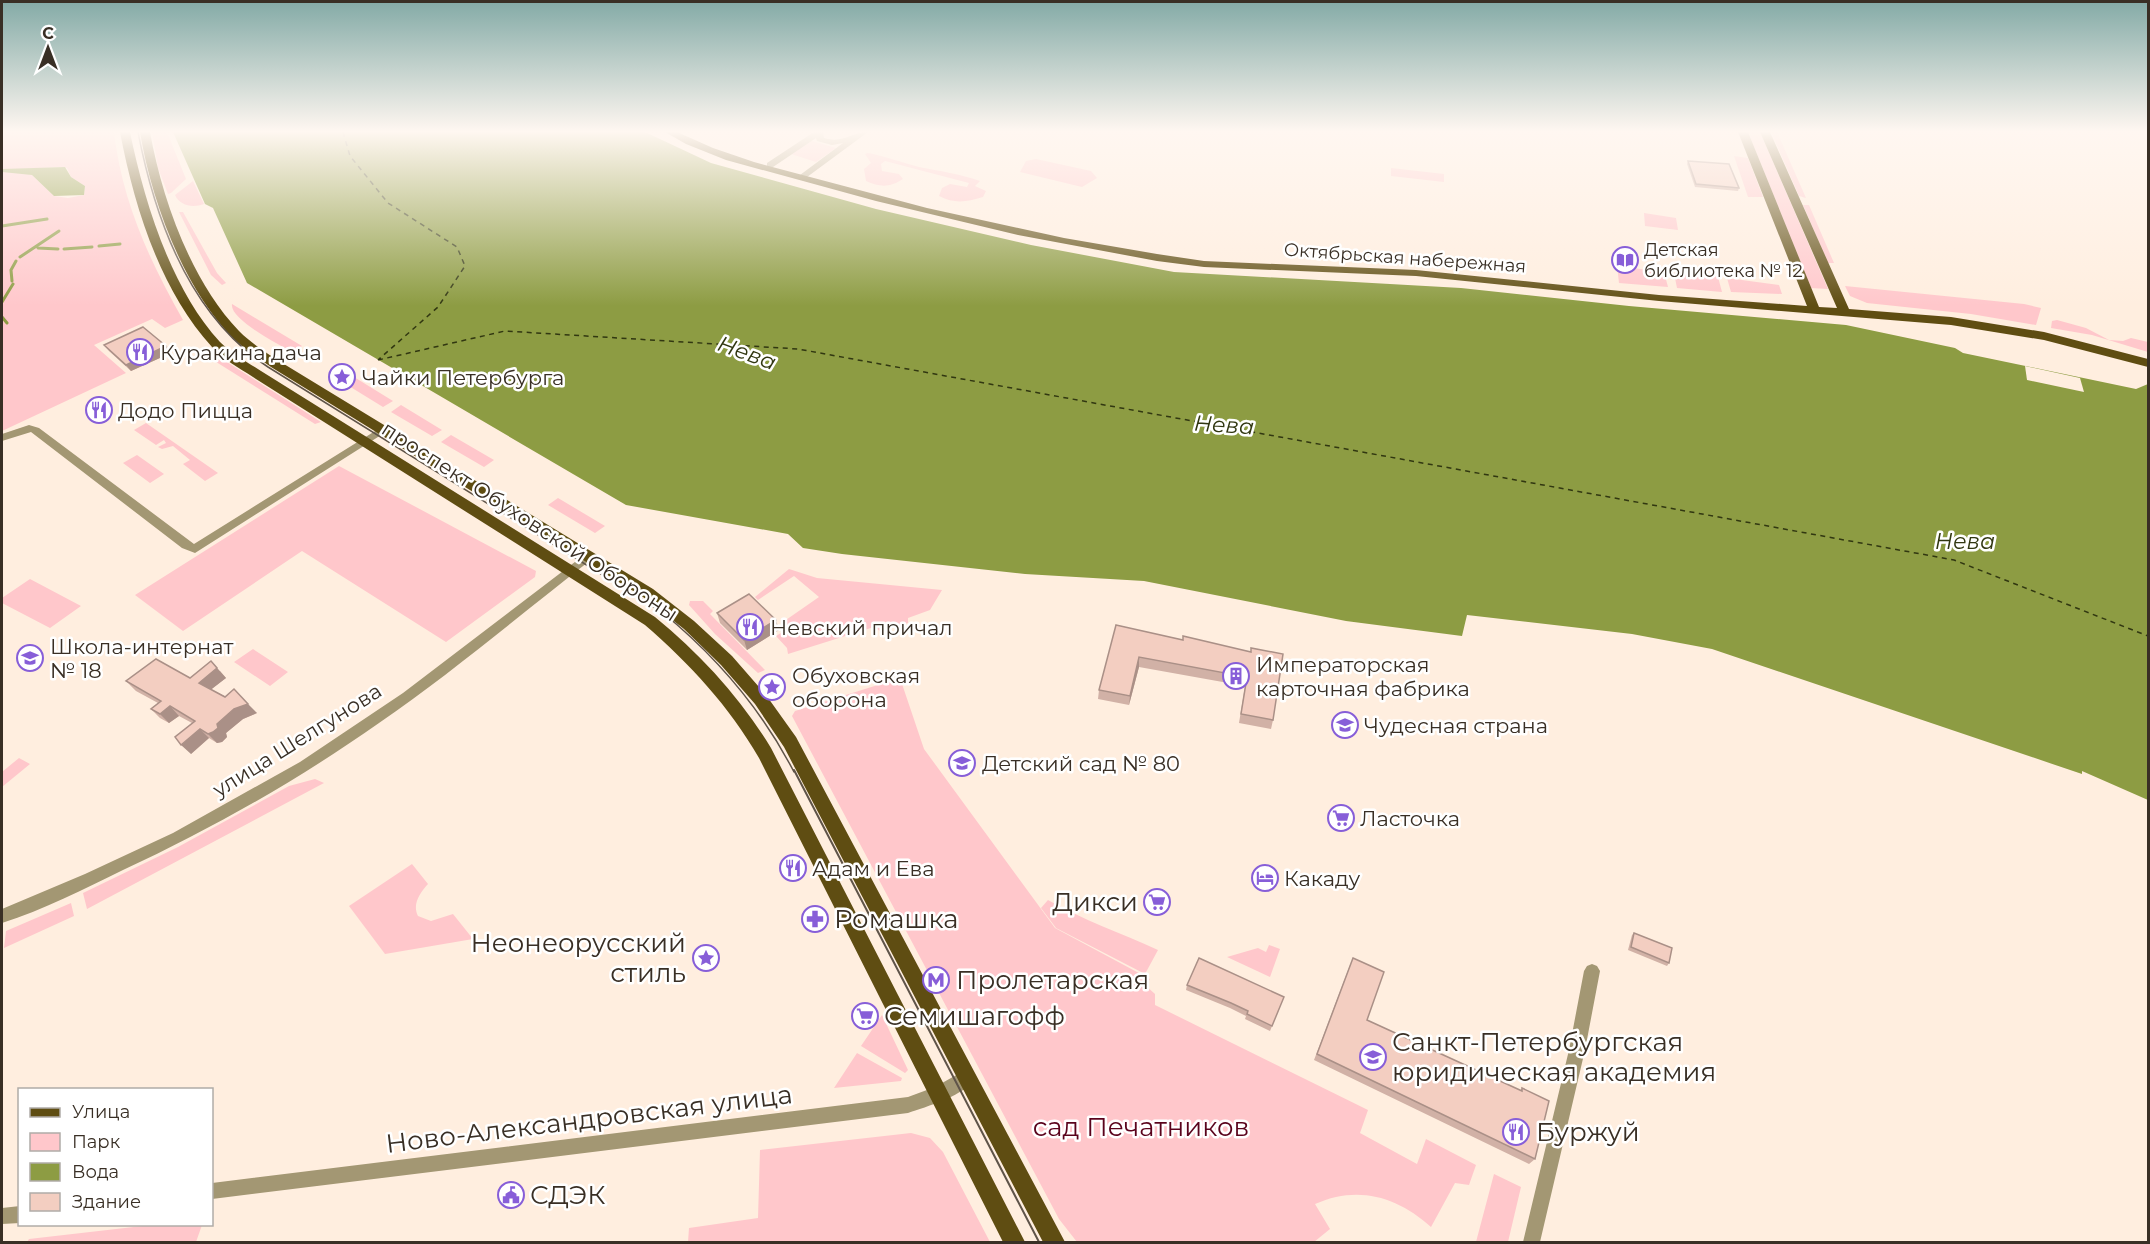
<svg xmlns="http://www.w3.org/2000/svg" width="2150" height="1244" font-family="Montserrat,sans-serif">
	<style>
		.green { fill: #ffc7cb; fill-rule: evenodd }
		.water { fill: #8d9c43 }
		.pier { fill: #ffeedf }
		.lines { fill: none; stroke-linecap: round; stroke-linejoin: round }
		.stream { stroke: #8d9c43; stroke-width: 3 }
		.ferry { stroke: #313711; stroke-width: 1.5; stroke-dasharray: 5 4.5; stroke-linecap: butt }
		.minor { fill: #a39773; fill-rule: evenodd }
		.major { fill: #5f4d12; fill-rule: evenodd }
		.tram-far1 { stroke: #5f5449; stroke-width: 1.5 }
		.tram { stroke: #5f5449; stroke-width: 2 }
		.wall { fill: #d1b1a6 }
		.shaded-wall { fill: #aa9087 }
		.building { fill: #f3cec1; stroke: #aa9087; stroke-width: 1.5 }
		.labels { text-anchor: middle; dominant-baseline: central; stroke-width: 5; stroke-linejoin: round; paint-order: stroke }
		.far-poi-label { font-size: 18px; fill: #392f25; stroke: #fff; text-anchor: start }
		.far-street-label { font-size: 18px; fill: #392f25; stroke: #fff }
		.poi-label { font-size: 21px; fill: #392f25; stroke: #fff; text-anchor: start }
		.street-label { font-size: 21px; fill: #392f25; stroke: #fff }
		.water-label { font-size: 22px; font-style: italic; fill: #313711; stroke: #fff }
		.near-poi-label { font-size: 26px; fill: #392f25; stroke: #fff; text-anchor: start }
		.near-street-label { font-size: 26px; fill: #392f25; stroke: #fff }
		.near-park-label { font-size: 26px; fill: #5a031c; stroke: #fff }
	</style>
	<rect width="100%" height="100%" fill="#ffeedf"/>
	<!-- green -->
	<path class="green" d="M2,132H114C122,201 149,260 183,320L165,328L152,319L94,345L126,373L2,431ZM61,167L67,168L71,177L85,186L84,195L68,198L54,196L32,175L19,172L23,169Z
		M152,132H167L186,179L171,193L168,194L158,168Z
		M1748,132H1760L1828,289L1811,288Z
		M1771,132H1777L1806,198L1799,196Z
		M812,141L836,148L816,162L791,154Z
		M868,153C885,156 903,163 919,167C940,171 960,174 980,181L975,186L986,191L983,197C966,202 955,204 939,196L942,188L950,184L967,187L969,183L885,161L881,164L882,171L899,174L903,179C889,188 880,187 866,181L864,169L871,163L865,154Z
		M1734,156L1748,158L1763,197H1748Z
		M1036,159L1091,171L1097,178L1082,187L1020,172L1026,161Z
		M1391,168L1444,174V182L1391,176Z
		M193,181L204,204C193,208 180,206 175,195Z
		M1803,205H1809L1834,263H1828Z
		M179,212H183L217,273L226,283L222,285L211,275Z
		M1644,213L1676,218L1678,230L1645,226Z
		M1617,266L1664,272L1668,287L1619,283Z
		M1674,273L1718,277L1722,292L1677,288Z
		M1727,278L1779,285L1782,294L1731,292Z
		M1845,286L2024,304L2041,308L2036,325L1971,314L1867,303L1850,296Z
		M232,304L302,346L292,352C278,344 229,319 232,304Z
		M2057,320L2086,328L2109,340L2123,341L2131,338L2148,342V352L2092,335L2051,328L2052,321Z
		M215,357H219L321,422L315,424L213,360Z
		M354,377L393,401L383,407L344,383Z
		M401,405L442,430L432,436L391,412Z
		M146,423L218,473L205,481L183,464L190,460L173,446L162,449L158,447L166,443L164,440L156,445L134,430Z
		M451,435L494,460L484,467L441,442Z
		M137,455L164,474L150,483L123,463Z
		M339,466L536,571L535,577L446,642L302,551L183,631L135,595Z
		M558,498L605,526L595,533L548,505Z
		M789,569L817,578L942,590L930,610L908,618V623L880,631L874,627L788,654L787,648L776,636L789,628L783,622L819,597L794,576L758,600L755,597Z
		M30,579L81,606L50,628L2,603V598Z
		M690,601H703L713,611L710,614L765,670L758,673L715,634L689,605Z
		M253,649L288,672L270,686L234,662Z
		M900,678L924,749L1055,928L1150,979L1146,986L1155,994V1005L1368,1110L1360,1133L1417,1164L1426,1139L1476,1165L1469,1185L1455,1183L1431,1227C1397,1196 1357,1185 1315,1204L1330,1229L1314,1242H1077L1059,1219L792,716L795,711Z
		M19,758L30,764L2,787V772Z
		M315,779L324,783L87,909L83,893L178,847L289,786Z
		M412,864L428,884C420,893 412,904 418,916L431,921L453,914L473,939L385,954L349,906Z
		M1048,900C1083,920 1121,933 1158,950L1145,974L1056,928L1041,908Z
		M71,903L74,916L4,948L6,931Z
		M1269,945L1280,949L1270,977L1227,957L1258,948L1266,952Z
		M882,1015L908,1070L905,1073L861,1046Z
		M857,1053L902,1078L901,1081L834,1088Z
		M911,1133L930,1138L943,1152L990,1242H688L689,1228L758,1218L760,1150Z
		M1494,1174L1521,1187L1508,1242H1476Z
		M151,1225H202L196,1242H27L29,1239Z"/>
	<!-- water -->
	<path class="water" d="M173,132H645L711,163L876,209L1031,245L1174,272L1461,288L1629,306L1846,325L1955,348L1963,353L2136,389L2148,384V800L2082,771V774L1712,649L1632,634L1467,615L1462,636L1346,621L1144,581L1025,574L842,554L803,548L788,534L626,505L247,283L213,208L205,204Z
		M65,167L71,177L85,186L84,195L54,196L32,175L2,172V169Z"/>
	<!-- pier -->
	<path class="pier" d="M2025,366L2080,378L2084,392L2027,380Z"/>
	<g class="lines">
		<!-- stream -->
		<path class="stream" d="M2,226L47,219
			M99,246L120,244
			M38,248L58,249
			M64,249L92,247
			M20,257L59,231
			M12,281L11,270L16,261
			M2,302L13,284
			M2,317L7,323"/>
		<!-- ferry -->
		<path class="ferry" d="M343,132L350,156L388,203L457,247L465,266L438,307L378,360
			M378,360L505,331L798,349L1954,560L2148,636"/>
		<!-- minor -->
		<path class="minor" d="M814,132H823L824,138C843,144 851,132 868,132L803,180L796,178L843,143L832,145L817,141L816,138L773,167H767V163Z
			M29,425L39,428L194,544L380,428L384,427L389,430L195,553L182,548L31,432L2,441V434Z
			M588,552L594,556L592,559C521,614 453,672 379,723C298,780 212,829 123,870C84,889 43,910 2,923V909L85,874L173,833L300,762L403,693Z
			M1592,964L1597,966L1600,971L1585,1050L1540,1242H1523L1569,1050L1584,971L1587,966Z
			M967,1069L973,1071L975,1077C968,1095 925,1107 908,1113L212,1199V1183L908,1097L935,1087Z
			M20,1206V1223L2,1224V1208Z"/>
		<!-- major -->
		<path class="major" d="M120,132H130C144,201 171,289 220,342C232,354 247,362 261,371L655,617C701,655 740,697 771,748L1025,1242H1003L759,758C729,706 690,664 645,625L253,377C239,368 223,359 212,347C160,290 134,206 120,132Z
			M140,132H150C162,199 191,281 239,331C251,343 265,352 279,361L653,589L694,621L732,656L766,695L796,737L1065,1242H1043L784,747L755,704L721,665L684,629L643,597L271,367C258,358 245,350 234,339C184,290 151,200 140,132Z
			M665,132H677L713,148L754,162L927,208L1064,238L1157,254L1204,261L1416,270L1659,295L1807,306L1738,132H1748L1819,307L1837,308L1760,132H1770L1849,309L1951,317L2044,332L2148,359V367L2044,340L1951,325L1659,301L1416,276L1204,267L1157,261L1018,235L876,201L726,160L686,144Z"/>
		<!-- tram-far1 -->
		<path class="tram-far1" d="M138,132C155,220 190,316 268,367L662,612C717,657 761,708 794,772"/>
		<!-- tram -->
		<path class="tram" d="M794,770L1039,1242"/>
	</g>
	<!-- wall -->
	<path class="wall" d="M1688,161L1739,188L1738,191L1695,187L1687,164Z
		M104,345L171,353L131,371L109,351Z
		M717,613L779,630L747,650L720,623Z
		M1116,625L1183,640L1251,652L1273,720L1271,729L1239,723L1245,686L1139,667L1129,705L1098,699L1099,690Z
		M220,671L226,678L211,689L257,713L243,719L226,733L227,737L222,742L217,743L209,738L191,754L192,723L179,716L169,723L160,718L151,709L158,703L136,691L126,681L190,678Z
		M1634,933L1669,963L1667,966L1628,950L1632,935Z
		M1350,965L1367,1020L1520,1091L1522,1088L1535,1159L1529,1164L1314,1060Z
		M1187,985L1284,997L1270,1031L1245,1019L1246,1016L1230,1008L1186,990Z"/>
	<!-- shaded-wall -->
	<path class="shaded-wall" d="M166,346L171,353L131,371L126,365Z
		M776,620L779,630L747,650L744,640Z
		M1139,657V667L1129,705L1130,696Z
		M211,661L226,678L208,692L199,683Z
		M248,704L257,713L243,719L226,733L227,737L222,742L217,743L208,734L217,724L234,709Z
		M170,706L179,716L169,723L160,714Z
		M200,729L209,738L191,754L181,745Z"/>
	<!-- building -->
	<path class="building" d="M1688,161L1729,164L1739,188L1696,184Z
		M143,327L166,346L126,365L104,345Z
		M749,594L776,620L744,640L717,613Z
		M1116,625L1183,640V636L1251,652V648L1283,654L1273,720L1241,714L1247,677L1139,657L1130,696L1099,690Z
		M156,659L190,678L211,661L217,668L199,683L225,697L234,689L248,704L234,709L217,724L218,728L213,732L208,734L200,729L181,745L175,737L195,721L170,706L160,714L151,709L161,701L126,681Z
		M1634,933L1672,948L1669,963L1631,947Z
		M1199,958L1284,997L1272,1026L1247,1014L1248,1011L1231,1003L1187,985Z
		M1353,958L1384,972L1367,1020L1522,1091V1088L1549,1101L1535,1159L1317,1054Z"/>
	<!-- sky -->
	<linearGradient id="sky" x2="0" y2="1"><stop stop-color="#83aaa6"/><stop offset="0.43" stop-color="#fff7f1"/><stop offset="1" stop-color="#fff7f1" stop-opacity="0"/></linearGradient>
	<rect width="2150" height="306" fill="url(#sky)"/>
	<!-- icons -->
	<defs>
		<symbol id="library-ring" viewBox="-11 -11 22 22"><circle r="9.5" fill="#fff" stroke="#875ed8" stroke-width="1.5"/><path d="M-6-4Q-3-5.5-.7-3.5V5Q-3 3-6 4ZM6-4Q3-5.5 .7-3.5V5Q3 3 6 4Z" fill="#875ed8"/></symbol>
		<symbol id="restaurant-ring" viewBox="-11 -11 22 22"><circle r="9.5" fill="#fff" stroke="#875ed8" stroke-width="1.5"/><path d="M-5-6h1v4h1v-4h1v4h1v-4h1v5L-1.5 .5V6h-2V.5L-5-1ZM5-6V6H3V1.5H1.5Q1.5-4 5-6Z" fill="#875ed8"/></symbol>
		<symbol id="sight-ring" viewBox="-11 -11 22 22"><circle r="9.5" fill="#fff" stroke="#875ed8" stroke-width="1.5"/><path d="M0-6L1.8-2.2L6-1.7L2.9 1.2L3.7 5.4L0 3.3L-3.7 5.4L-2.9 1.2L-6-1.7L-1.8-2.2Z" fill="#875ed8"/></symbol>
		<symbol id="school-ring" viewBox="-11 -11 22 22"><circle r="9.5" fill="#fff" stroke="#875ed8" stroke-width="1.5"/><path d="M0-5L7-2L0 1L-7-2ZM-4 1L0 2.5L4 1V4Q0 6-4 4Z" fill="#875ed8"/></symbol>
		<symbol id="building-ring" viewBox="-11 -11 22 22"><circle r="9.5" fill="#fff" stroke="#875ed8" stroke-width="1.5"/><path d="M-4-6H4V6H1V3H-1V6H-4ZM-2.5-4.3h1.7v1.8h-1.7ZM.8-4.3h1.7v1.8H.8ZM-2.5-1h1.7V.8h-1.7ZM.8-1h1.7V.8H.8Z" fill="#875ed8"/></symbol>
		<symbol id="supermarket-ring" viewBox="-11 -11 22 22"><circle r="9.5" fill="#fff" stroke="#875ed8" stroke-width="1.5"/><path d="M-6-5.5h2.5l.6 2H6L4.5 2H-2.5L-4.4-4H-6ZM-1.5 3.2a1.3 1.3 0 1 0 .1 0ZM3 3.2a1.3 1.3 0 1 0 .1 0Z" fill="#875ed8"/></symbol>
		<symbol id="hotel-ring" viewBox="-11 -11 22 22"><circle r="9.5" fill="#fff" stroke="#875ed8" stroke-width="1.5"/><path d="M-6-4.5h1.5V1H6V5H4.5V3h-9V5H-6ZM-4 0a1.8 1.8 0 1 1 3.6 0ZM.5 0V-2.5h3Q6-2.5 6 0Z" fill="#875ed8"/></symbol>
		<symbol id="pharmacy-ring" viewBox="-11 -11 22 22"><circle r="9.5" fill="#fff" stroke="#875ed8" stroke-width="1.5"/><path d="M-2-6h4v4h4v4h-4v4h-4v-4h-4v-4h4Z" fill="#875ed8"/></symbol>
		<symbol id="metro-ring" viewBox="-11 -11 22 22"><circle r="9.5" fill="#fff" stroke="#875ed8" stroke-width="1.5"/><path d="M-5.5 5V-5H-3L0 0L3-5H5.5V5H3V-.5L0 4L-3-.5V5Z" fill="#875ed8"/></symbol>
		<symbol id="university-ring" viewBox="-11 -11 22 22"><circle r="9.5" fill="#fff" stroke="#875ed8" stroke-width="1.5"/><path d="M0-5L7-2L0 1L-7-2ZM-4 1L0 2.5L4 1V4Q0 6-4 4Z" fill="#875ed8"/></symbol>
		<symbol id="civic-ring" viewBox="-11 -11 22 22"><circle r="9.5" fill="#fff" stroke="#875ed8" stroke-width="1.5"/><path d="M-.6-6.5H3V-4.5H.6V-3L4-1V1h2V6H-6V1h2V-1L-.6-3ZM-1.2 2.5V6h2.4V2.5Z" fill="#875ed8"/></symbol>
	</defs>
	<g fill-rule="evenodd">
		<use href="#library-ring" x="1610" y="245" width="30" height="30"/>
		<use href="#restaurant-ring" x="125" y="337" width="30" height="30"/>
		<use href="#sight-ring" x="327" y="362" width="30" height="30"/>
		<use href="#restaurant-ring" x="84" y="395" width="30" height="30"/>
		<use href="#restaurant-ring" x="735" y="612" width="30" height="30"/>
		<use href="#school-ring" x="15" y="643" width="30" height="30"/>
		<use href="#building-ring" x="1221" y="661" width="30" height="30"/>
		<use href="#sight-ring" x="757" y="672" width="30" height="30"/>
		<use href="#school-ring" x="1330" y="710" width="30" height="30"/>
		<use href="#school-ring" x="947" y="748" width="30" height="30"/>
		<use href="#supermarket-ring" x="1326" y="803" width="30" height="30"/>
		<use href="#restaurant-ring" x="778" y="853" width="30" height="30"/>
		<use href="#hotel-ring" x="1250" y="863" width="30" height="30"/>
		<use href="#supermarket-ring" x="1142" y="887" width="30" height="30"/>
		<use href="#pharmacy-ring" x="800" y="904" width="30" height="30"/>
		<use href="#sight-ring" x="691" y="943" width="30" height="30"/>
		<use href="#metro-ring" x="921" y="965" width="30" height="30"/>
		<use href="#supermarket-ring" x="850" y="1001" width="30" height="30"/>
		<use href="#university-ring" x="1358" y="1042" width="30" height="30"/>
		<use href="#restaurant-ring" x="1501" y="1117" width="30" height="30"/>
		<use href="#civic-ring" x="496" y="1180" width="30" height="30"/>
	</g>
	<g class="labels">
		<!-- far-poi labels -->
		<g class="far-poi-label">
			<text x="1644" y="250">Детская<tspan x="1644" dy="21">библиотека № 12</tspan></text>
		</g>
		<!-- far-street labels -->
		<g class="far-street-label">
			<text transform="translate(1405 258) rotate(4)">Октябрьская набережная</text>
		</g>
		<!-- poi labels -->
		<g class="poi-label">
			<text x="160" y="352">Куракина дача</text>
			<text x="362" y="377">Чайки Петербурга</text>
			<text x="118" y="410">Додо Пицца</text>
			<text x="770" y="627">Невский причал</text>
			<text x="50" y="646">Школа-интернат<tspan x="50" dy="24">№ 18</tspan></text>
			<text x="1256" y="664">Императорская<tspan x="1256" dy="24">карточная фабрика</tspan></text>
			<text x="792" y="675">Обуховская<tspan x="792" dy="24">оборона</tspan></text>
			<text x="1364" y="725">Чудесная страна</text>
			<text x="982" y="763">Детский сад № 80</text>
			<text x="1360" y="818">Ласточка</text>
			<text x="812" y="868">Адам и Ева</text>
			<text x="1284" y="878">Какаду</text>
		</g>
		<!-- street labels -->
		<g class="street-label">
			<text transform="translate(530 521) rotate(33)">проспект Обуховской Обороны</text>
			<text transform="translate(297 740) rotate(-32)">улица Шелгунова</text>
		</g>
		<!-- water labels -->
		<g class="water-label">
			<text transform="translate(747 353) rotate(20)">Нева</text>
			<text transform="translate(1224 425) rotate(4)">Нева</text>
			<text x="1965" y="541">Нева</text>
		</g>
		<!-- near-poi labels -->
		<g class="near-poi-label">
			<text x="1138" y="902" text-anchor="end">Дикси</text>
			<text x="834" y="919">Ромашка</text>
			<text x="686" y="943" text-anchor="end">Неонеорусский<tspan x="686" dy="30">стиль</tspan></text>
			<text x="956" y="980">Пролетарская</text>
			<text x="884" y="1016">Семишагофф</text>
			<text x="1392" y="1042">Санкт-Петербургская<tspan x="1392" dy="30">юридическая академия</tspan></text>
			<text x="1536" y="1132">Буржуй</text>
			<text x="530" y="1195">СДЭК</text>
		</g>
		<!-- near-street labels -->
		<g class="near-street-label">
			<text transform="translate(589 1119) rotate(-7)">Ново-Александровская улица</text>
		</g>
		<!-- near-park labels -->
		<g class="near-park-label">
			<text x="1141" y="1127">сад Печатников</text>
		</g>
	</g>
	<!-- border -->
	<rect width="2150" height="1244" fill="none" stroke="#392f25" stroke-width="6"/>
	<!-- legend -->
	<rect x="18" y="1088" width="195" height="138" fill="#ffffff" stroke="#b0aca8" stroke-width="1.5"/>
	<rect x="30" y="1108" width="30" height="9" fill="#5f4d12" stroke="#b0aca8" stroke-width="1.5"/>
	<text x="72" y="1118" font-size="18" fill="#392f25">Улица</text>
	<rect x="30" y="1133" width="30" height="18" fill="#ffc7cb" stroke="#b0aca8" stroke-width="1.5"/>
	<text x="72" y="1148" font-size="18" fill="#392f25">Парк</text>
	<rect x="30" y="1163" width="30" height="18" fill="#8d9c43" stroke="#b0aca8" stroke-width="1.5"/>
	<text x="72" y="1178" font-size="18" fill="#392f25">Вода</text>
	<rect x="30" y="1193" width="30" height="18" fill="#f3cec1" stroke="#b0aca8" stroke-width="1.5"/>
	<text x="72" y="1208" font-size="18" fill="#392f25">Здание</text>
	<!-- north arrow -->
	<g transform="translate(48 48)" stroke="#ffffff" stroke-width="4.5" paint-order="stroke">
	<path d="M0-4.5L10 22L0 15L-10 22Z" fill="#392f25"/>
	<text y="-9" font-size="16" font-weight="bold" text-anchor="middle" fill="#392f25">С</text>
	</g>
</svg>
